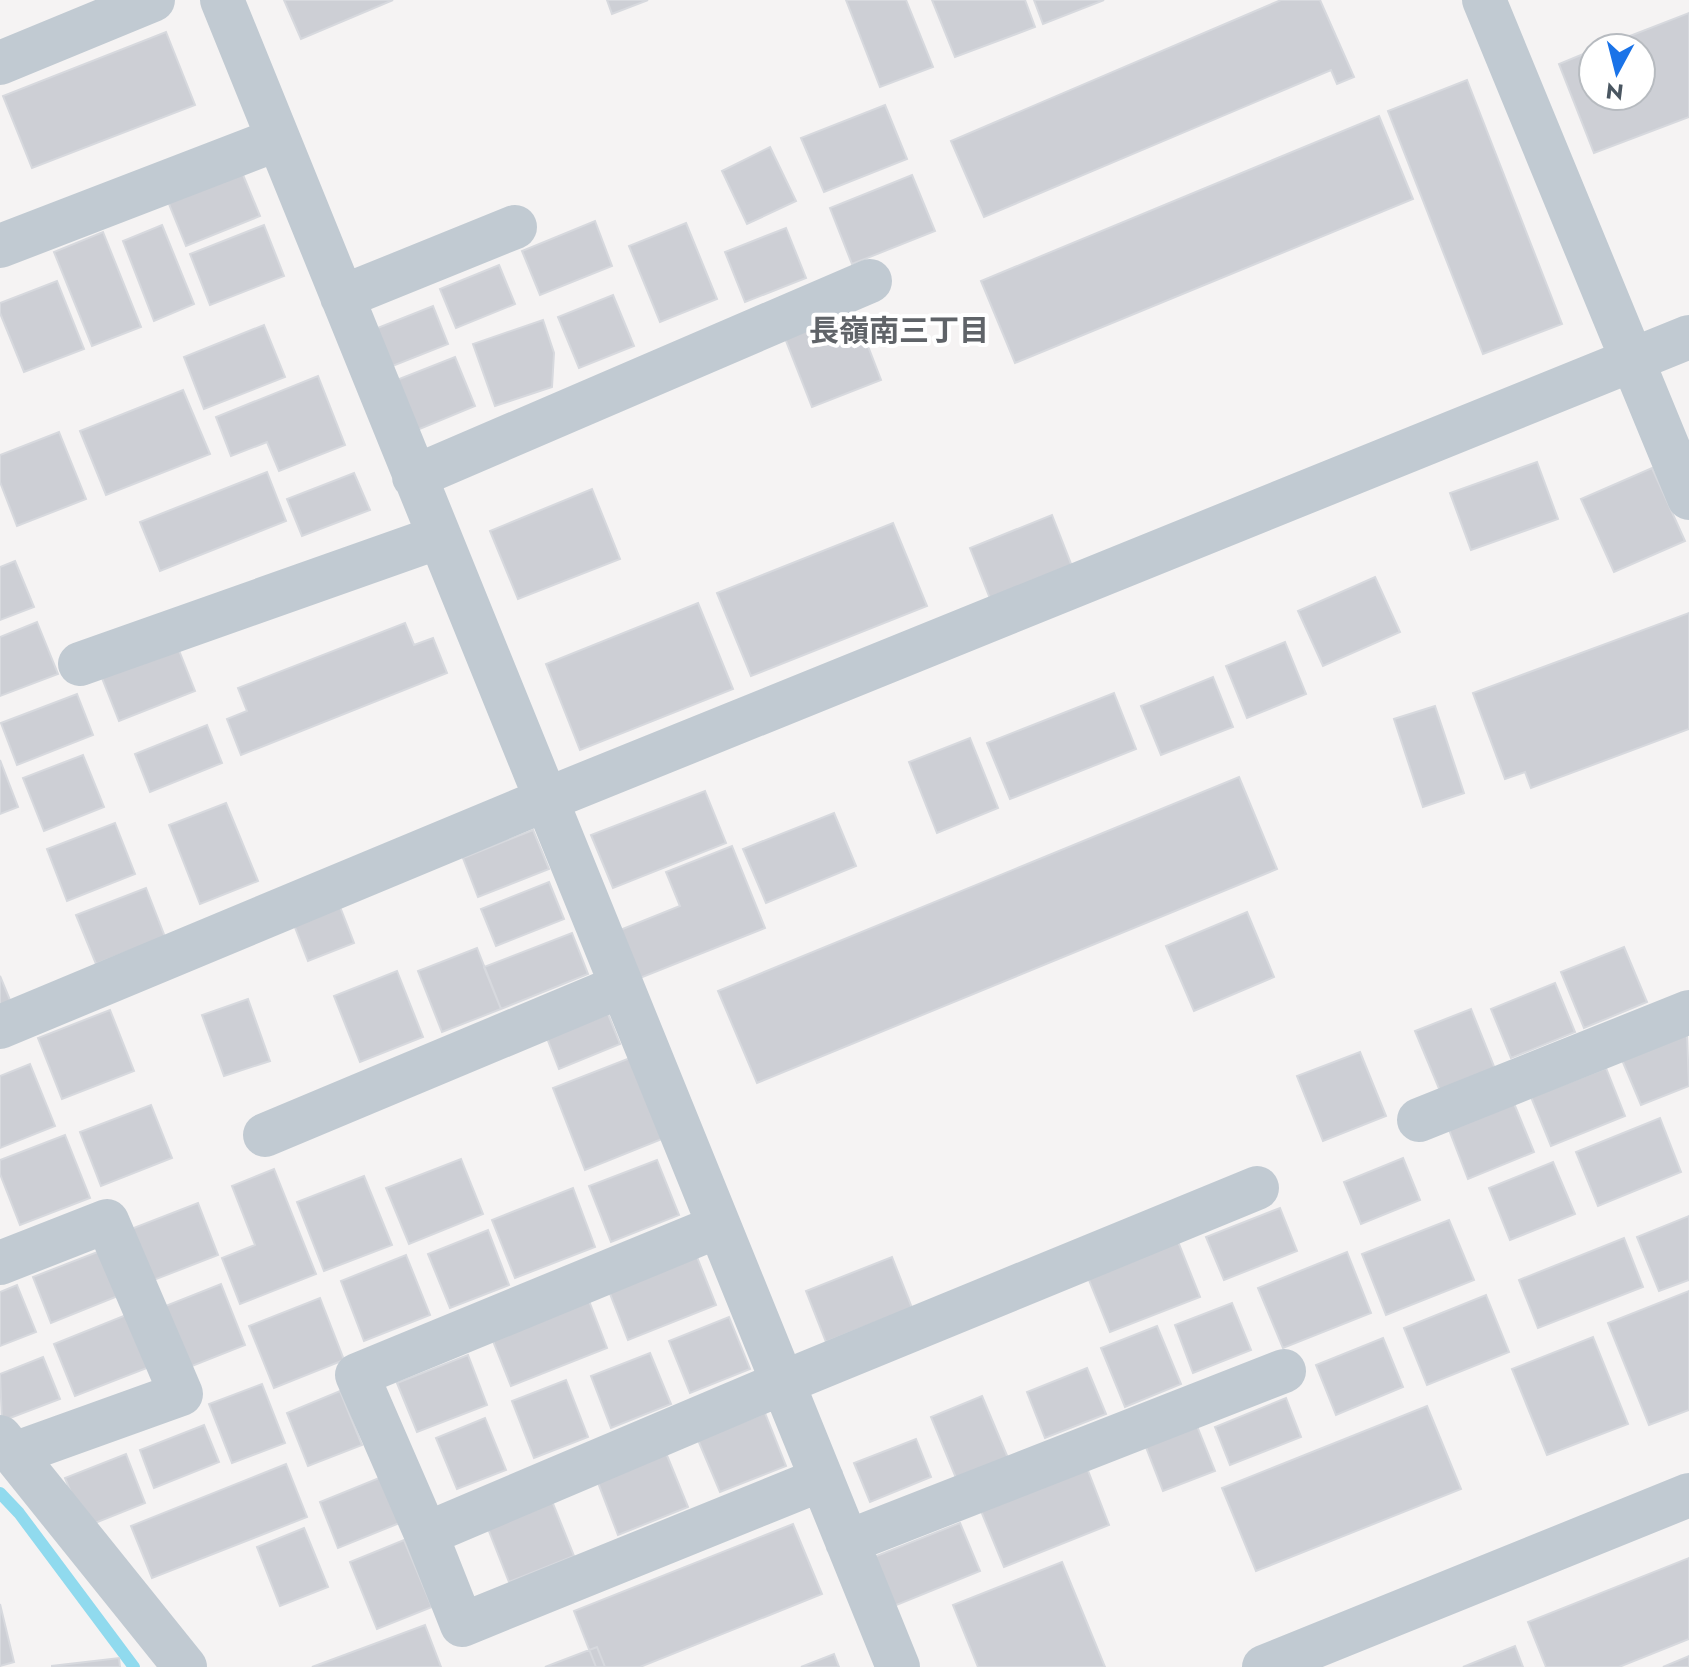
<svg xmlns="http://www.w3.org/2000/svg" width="1689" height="1667" font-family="Jost,'Noto Sans JP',sans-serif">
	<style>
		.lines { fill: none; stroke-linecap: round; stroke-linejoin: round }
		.stream { stroke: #90daee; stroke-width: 12 }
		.building { fill: #cdcfd5; stroke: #d7d9de; stroke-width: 2 }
		.minor { stroke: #c1cad2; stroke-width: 44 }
		.tertiary { stroke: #c1cad2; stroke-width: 44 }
		.labels { text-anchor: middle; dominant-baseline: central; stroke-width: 8; stroke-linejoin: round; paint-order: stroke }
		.neighbourhood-label { font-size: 30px; font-weight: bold; fill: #5f6368; stroke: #fff }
	</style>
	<rect width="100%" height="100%" fill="#f5f3f3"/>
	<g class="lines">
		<!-- stream -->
		<path class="stream" d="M0,1493L19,1513L134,1667"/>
	</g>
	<!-- building -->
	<path class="building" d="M284,0H393L301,39Z
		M607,0H648L612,14Z
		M846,0H906L933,67L880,87Z
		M932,0H1025L1035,27L955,57Z
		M1034,0H1104L1043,24Z
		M1281,0H1320L1354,77L1337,84L1331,70L984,217L951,141Z
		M1689,13V117L1594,153L1559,64L1593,50V96H1641V48H1599Z
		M166,32L195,105L32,168L3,96Z
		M1467,80L1562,324L1483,354L1388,111Z
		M885,105L907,159L824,192L801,138Z
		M1379,116L1413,199L1015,363L981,281Z
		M770,147L796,201L747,224L722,171Z
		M241,170L260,216L186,246L167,199Z
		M912,175L935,231L852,264L830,208Z
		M595,221L612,266L540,295L522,251Z
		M686,223L717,299L660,322L629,246Z
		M162,225L194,304L154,321L123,241Z
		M264,225L284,276L210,305L190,254Z
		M786,228L806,278L745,302L725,252Z
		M103,232L141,327L92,346L54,252Z
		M499,265L515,304L456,328L440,289Z
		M57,281L84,349L24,372L0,313V303Z
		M613,295L634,346L579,368L558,317Z
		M851,302L881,380L812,407L781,328Z
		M433,306L448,344L390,367L375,329Z
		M543,320L554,353L552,387L495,406L473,344Z
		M264,325L285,377L204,409L184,357Z
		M455,357L475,406L410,433L389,383Z
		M318,376L345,445L279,471L267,442L231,456L216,417Z
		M183,390L210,454L106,495L80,431Z
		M59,432L86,499L17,526L0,482V455Z
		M1537,462L1558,519L1471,550L1450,493Z
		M1652,468L1685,541L1614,572L1581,499Z
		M267,472L286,521L160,571L140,522Z
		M354,473L370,510L302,536L287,499Z
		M592,489L620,559L518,599L490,531Z
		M1052,515L1073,569L991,601L970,548Z
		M893,523L927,606L751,676L717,593Z
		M15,561L34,607L0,620V567Z
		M1375,577L1400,632L1323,666L1298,611Z
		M698,603L733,689L580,750L546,664Z
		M1689,613V729L1531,788L1525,772L1505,779L1473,693Z
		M37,622L58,674L0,696V637Z
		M405,623L414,645L433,638L447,673L241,755L227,719L247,711L238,688Z
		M1285,642L1306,694L1247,718L1226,666Z
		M178,648L195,691L119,721L102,678Z
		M1213,677L1233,727L1161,755L1141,706Z
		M1114,693L1136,749L1010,799L987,743Z
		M77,694L93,735L17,765L1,723Z
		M1435,706L1464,793L1423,807L1394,719Z
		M207,725L222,763L150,792L135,754Z
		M970,738L998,808L937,833L909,762Z
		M83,755L104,807L44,831L23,778Z
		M0,760L18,807L0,814Z
		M1239,777L1277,869L757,1083L718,991Z
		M705,791L726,843L613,888L591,835Z
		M226,803L258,881L200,904L169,825Z
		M834,813L856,866L766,903L743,849Z
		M115,823L135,874L67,901L47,849Z
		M533,830L549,869L478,897L463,858Z
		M732,846L765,928L640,978L620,930L680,906L666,872Z
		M549,882L564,919L496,946L481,909Z
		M146,888L165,937L96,964L76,915Z
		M337,899L354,943L308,961L291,917Z
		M1247,912L1274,977L1194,1011L1166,946Z
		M572,933L588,974L501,1009L484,967Z
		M1624,947L1647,1002L1584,1028L1561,972Z
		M477,948L501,1009L442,1032L418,971Z
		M397,971L423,1037L360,1062L334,996Z
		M0,976L12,1005L0,1010Z
		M1555,983L1575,1032L1511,1058L1491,1009Z
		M248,999L270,1061L224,1076L202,1015Z
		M1471,1009L1495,1069L1440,1091L1415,1031Z
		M110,1010L134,1071L62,1099L38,1038Z
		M608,1014L620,1044L559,1069L547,1038Z
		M1687,1034L1689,1086L1641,1105L1622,1060Z
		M1360,1052L1386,1116L1323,1141L1297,1076Z
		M630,1058L662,1139L585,1170L553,1088Z
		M30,1064L55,1126L0,1148V1076Z
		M1606,1068L1625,1116L1551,1146L1531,1097Z
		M1513,1101L1534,1152L1468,1179L1448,1127Z
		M151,1105L172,1158L101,1186L80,1132Z
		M1660,1118L1681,1172L1598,1206L1576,1152Z
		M65,1135L90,1198L20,1225L0,1174V1160Z
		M1403,1158L1420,1200L1361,1224L1344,1182Z
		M461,1159L483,1214L409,1244L386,1188Z
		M657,1160L679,1215L611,1242L589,1186Z
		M1553,1162L1575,1214L1510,1240L1489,1188Z
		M274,1169L316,1274L240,1304L222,1258L255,1245L232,1186Z
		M364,1176L392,1245L324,1271L297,1202Z
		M573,1188L595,1247L515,1278L492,1220Z
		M198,1203L218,1255L151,1281L131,1229Z
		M1280,1208L1297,1251L1224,1280L1206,1237Z
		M1689,1216V1280L1659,1291L1637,1237Z
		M1449,1220L1474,1280L1386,1315L1362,1254Z
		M488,1230L509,1285L450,1308L428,1254Z
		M1624,1238L1643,1287L1538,1328L1519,1280Z
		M1177,1239L1200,1297L1110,1332L1087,1275Z
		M100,1251L118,1296L51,1323L33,1277Z
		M695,1252L716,1305L628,1340L607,1286Z
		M1347,1252L1371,1313L1283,1348L1258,1288Z
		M406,1255L430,1315L364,1341L341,1281Z
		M892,1257L912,1308L826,1342L806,1291Z
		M221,1284L245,1345L187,1368L163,1307Z
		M17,1285L36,1332L0,1346V1292Z
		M1689,1291V1410L1649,1425L1608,1323Z
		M586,1293L607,1348L511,1386L489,1331Z
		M1486,1295L1509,1352L1427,1385L1404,1328Z
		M320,1298L344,1360L274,1388L249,1326Z
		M1232,1303L1251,1350L1193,1373L1175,1325Z
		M131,1313L152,1366L75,1396L54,1344Z
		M729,1317L750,1369L690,1393L669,1341Z
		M1157,1326L1181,1384L1125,1407L1101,1348Z
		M1593,1337L1628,1424L1547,1455L1512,1369Z
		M1383,1338L1403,1387L1336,1415L1316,1365Z
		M650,1353L671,1404L611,1428L591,1376Z
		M468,1355L487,1405L417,1432L397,1383Z
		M43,1357L60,1399L2,1421L0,1374Z
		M1087,1368L1106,1414L1045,1438L1027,1392Z
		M566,1380L588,1437L534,1458L512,1401Z
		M262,1384L285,1443L232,1463L209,1404Z
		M340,1391L362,1445L308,1466L287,1413Z
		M982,1396L1008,1458L956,1478L931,1417Z
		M1286,1398L1301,1437L1230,1465L1215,1427Z
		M1427,1406L1461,1489L1256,1571L1222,1488Z
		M765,1413L786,1466L720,1492L698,1440Z
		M485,1418L506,1470L457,1489L436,1438Z
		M1195,1421L1215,1471L1163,1491L1144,1442Z
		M204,1425L219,1462L154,1488L140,1450Z
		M916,1439L931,1477L870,1502L854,1463Z
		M666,1453L688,1507L618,1535L597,1480Z
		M126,1454L145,1503L85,1527L65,1478Z
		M286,1464L307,1517L152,1578L131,1526Z
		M1087,1468L1109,1525L1004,1567L981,1511Z
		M384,1476L402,1522L338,1548L320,1502Z
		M552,1501L574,1556L509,1582L487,1526Z
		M960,1523L980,1571L894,1606L874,1557Z
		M793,1524L822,1594L640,1667H596L574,1611Z
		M304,1528L328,1587L280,1606L257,1547Z
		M404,1540L432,1607L377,1629L350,1562Z
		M1689,1558V1639L1619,1667H1546L1528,1622Z
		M1062,1562L1105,1667H978L953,1605Z
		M0,1604L14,1662L0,1666Z
		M425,1625L441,1667H312Z
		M1515,1646L1523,1667H1463Z
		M597,1647L605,1667H545Z
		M834,1654L839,1667H801Z
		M1689,1656V1667H1663Z
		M119,1658L120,1667H52V1666Z"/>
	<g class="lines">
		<!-- minor -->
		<path class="minor" d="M222,0L898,1667
			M1484,0L1689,498
			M0,63L153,0
			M0,246L278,139
			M342,297L515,227
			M414,477L870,281
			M80,664L439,537
			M0,1027L545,800L1689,337
			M1419,1120L1689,1012
			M265,1135L621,986
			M719,1226L357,1375L426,1534L462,1625L822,1479
			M0,1263L107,1221L181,1394L14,1454
			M0,1437L185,1667
			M426,1534L782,1383L1257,1188
			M847,1542L1284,1371"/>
		<!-- tertiary -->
		<path class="tertiary" d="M1264,1667L1689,1495"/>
	</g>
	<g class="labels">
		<!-- neighbourhood labels -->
		<g class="neighbourhood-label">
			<text x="899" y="330">長嶺南三丁目</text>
		</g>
	</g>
	<!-- north arrow -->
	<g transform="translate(1617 72) rotate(187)"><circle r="38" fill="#ffffff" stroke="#b7bbc0" stroke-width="2"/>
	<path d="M0-6L14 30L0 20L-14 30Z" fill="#1a73e8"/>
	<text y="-12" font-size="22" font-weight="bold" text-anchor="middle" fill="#4a5661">N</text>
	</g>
</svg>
